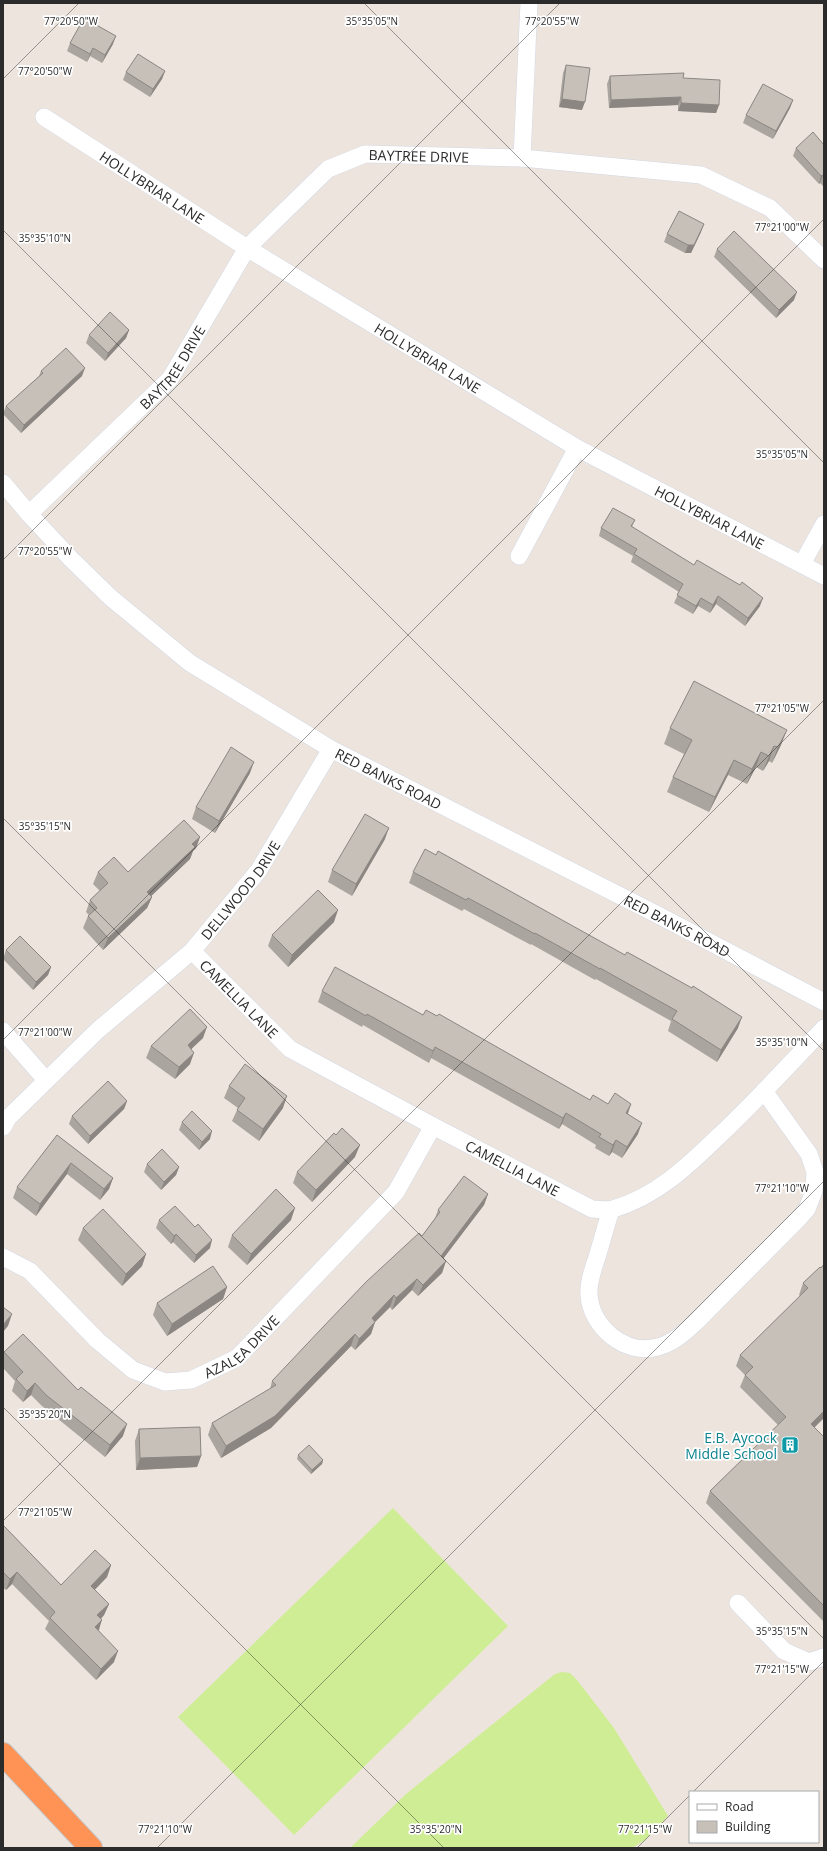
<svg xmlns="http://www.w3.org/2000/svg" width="827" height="1851" font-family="'Open Sans',sans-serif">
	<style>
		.pitch { fill: #ceed94 }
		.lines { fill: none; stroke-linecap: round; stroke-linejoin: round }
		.minor-casing { stroke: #d2d7e4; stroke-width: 18 }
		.highway-casing { stroke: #c4c4c4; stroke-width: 24 }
		.minor { stroke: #fff; stroke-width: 17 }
		.highway { stroke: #ff9356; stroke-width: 22 }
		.wall { fill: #aaa59f }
		.shaded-wall { fill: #8b8682 }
		.building { fill: #c6c0b9; stroke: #8b8682 }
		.ticks { fill: none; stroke: #2b2b2b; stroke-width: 1; stroke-opacity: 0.45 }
		.labels { text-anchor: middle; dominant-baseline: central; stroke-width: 3.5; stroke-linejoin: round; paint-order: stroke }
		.street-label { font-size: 14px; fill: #2b2b2b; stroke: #fff }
		.culture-label { font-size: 14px; fill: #0d838f; stroke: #fff; text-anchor: end }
		.ticks-label { font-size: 10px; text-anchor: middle; fill: #2b2b2b; stroke: #fff; stroke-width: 3.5; stroke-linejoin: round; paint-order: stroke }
	</style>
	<rect width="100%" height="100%" fill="#ede5dd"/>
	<!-- pitch -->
	<path class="pitch" d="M393,1508L508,1626L294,1835L178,1717Z
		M562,1672L570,1673L577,1680L614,1728L668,1816L645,1840L632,1848H350L406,1794L555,1674Z"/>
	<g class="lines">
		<defs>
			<g id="minor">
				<path id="s1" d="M44,117L247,248L577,448L824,576"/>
				<path d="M522,158L529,3"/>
				<path id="s2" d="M3,483L29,514L71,559L110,597L190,663L331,749L658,915L824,1002"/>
				<path id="s3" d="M29,514L170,379L247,248L328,169L365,154L522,158L701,175L770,208L824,260"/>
				<path d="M519,556L577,448"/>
				<path d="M802,564L824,524"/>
				<path id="s4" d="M192,951L290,1049L433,1126L592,1209C599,1209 607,1211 613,1209C656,1197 689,1165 720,1135C756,1101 790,1064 824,1028"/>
				<path d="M3,1031L46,1080"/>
				<path id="s5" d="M3,1127L8,1118L98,1030L192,951L259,870L331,749"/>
				<path d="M611,1210C606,1225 602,1241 597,1257C593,1270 588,1282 589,1295C591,1327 625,1356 658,1347C673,1343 684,1333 696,1322L800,1217L807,1209L814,1191L815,1172L809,1154L764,1091"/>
				<path id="s6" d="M3,1257L30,1271L97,1340L133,1370L165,1382L191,1380L237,1358L396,1192L433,1126"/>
				<path d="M738,1603L784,1651L809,1662L824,1657"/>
			</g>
			<path id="highway" d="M3,1754L91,1848"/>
		</defs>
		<!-- minor casing -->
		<use href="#minor" class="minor-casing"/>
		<!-- highway casing -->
		<use href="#highway" class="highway-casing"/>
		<!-- minor -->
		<use href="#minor" class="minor"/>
		<!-- highway -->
		<use href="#highway" class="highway"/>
	</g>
	<!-- wall -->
	<path class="wall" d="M70,43L113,44L102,63L90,56L87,62L67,51Z
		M566,65L582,110L559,107L563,73Z
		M165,71L162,79L150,97L123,80L126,72Z
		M610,76L683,78L719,105L716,113L678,111V105L609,108L607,84Z
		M793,100L790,108L773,139L743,123L746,115Z
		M824,145V187L820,183L819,184L793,156L796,148Z
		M701,232L691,253H685L664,242L667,234Z
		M717,249L794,300L776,318L714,257Z
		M129,330L126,338L105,361L86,343L89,335Z
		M41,371L82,376L21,433L3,414L6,406L39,376Z
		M635,520L632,527L760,606L745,626L716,604L710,613L698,606L693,614L674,603L679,592L631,562L633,556L599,536L601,528Z
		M670,728L781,745L772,763L769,761L763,771L756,767L747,784L728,775L709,812L667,792L673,777L684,754L664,744Z
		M250,773L215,833L192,819L196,807Z
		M200,837L196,848L193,851L190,859L151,896L152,897L147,908L103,950L83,928L88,916L89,915L86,912L90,900L100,891L93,884L98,872H128Z
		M385,839L352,896L328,882L332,870Z
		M413,872L738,1028L717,1062L668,1031L671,1021L596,979L595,980L531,944V945L464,909L462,911L409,883Z
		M334,922L288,967L268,946L272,935Z
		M6,950L51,967L48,975L33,990L3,959Z
		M322,991L423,1015L437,1016L590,1100L608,1104H631L628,1114L638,1134L622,1158L612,1152L609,1156L595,1148L596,1145L562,1124L559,1129L431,1058L429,1063L363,1025L362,1027L318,1002Z
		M203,1038L191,1049L190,1064L175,1079L146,1058L151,1046Z
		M229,1086L283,1108L259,1141L232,1121L238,1108L224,1098Z
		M127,1101L124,1109L88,1144L69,1124L72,1116Z
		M182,1122L210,1139L199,1150L179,1130Z
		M57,1135L113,1178L109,1189L100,1200L67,1174L36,1216L13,1198L17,1187Z
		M355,1157L312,1202L293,1183L297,1172Z
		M147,1164L179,1167L176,1175L161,1190L144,1172Z
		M488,1194L484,1205L443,1258L446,1261L442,1273L418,1296L412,1290L392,1310L390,1307L375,1322L371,1334L355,1350L351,1346L271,1428L221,1458L208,1435L212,1423L270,1389L272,1381L422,1236L435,1218L438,1210Z
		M159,1220L210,1248L194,1263L173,1242L171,1244L156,1228Z
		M291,1220L247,1265L228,1247L232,1235Z
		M83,1228L146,1254L142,1266L122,1286L78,1240Z
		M820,1267L814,1428L824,1437V1622L706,1503L710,1491L778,1425L740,1387L745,1375L736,1366L740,1355L800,1296L799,1295L803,1283Z
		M227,1287L223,1299L167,1336L153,1315L157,1303Z
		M4,1352L78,1390L123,1436L105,1457L42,1406L31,1395L23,1402L12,1391L15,1381L3,1368V1354Z
		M139,1429L201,1456L197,1467L136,1470L135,1441Z
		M298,1455L323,1460L322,1464L311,1474L297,1459Z
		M3,1525L61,1585L111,1565L107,1577L94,1590L109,1604L104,1615L101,1619L99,1631L114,1662L96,1680L45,1629L49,1621L12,1584L6,1590L3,1588Z"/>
	<!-- shaded-wall -->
	<path class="shaded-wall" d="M116,36L113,44L102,63L105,55Z
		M93,48L90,56L87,62L90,54Z
		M165,71L162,79L150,97L153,89Z
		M681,97L678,105L609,108L611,100Z
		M562,99L585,102L582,110L559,107Z
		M793,100L790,108L773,139L776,131Z
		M681,103L719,105L716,113L678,111Z
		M823,175L820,183L819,184L821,176Z
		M704,224L701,232L691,253H685L688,245Z
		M797,292L794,300L776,318L779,310Z
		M129,330L126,338L105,361L108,353Z
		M85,368L82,376L21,433L24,425Z
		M718,596L716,604L710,613L713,605Z
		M701,598L698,606L693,614L696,606Z
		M763,598L760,606L745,626L748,618Z
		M787,730L781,745L772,763L778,747Z
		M774,746L769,761L763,771L769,756Z
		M761,752L756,767L747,784L752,769Z
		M734,760L728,775L709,812L715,797Z
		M254,762L250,773L215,833L219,821Z
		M389,828L385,839L352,896L356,884Z
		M200,837L196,848L193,851L190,859L143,904L147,892L192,844Z
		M152,897L147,908L103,950L108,938Z
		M338,910L334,922L288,967L292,955Z
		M51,967L48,975L33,990L36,982Z
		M742,1017L738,1028L717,1062L721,1050Z
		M207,1027L203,1038L183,1057L188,1045Z
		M435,1047L431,1058L429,1063L433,1051Z
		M194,1053L190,1064L175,1079L179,1067Z
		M287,1096L283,1108L259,1141L263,1129Z
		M127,1101L124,1109L88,1144L90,1136Z
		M631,1104L627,1115L626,1113Z
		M566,1113L562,1124L559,1129L563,1118Z
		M642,1123L638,1134L622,1158L627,1147Z
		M212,1131L210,1139L199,1150L202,1142Z
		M616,1140L612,1152L609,1156L613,1145Z
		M360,1145L355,1157L312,1202L316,1190Z
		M71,1163L67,1174L36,1216L40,1204Z
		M179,1167L176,1175L161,1190L164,1182Z
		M113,1178L109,1189L100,1200L104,1189Z
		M488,1194L484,1205L437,1267L441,1256Z
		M295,1208L291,1220L247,1265L251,1254Z
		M176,1234L173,1242L171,1244L174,1236Z
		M212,1240L210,1248L194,1263L196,1255Z
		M146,1254L142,1266L122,1286L126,1274Z
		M446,1261L442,1273L418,1296L423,1285Z
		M417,1279L412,1290L392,1310L396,1298Z
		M227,1287L223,1299L167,1336L172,1324Z
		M394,1295L390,1307L367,1330L372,1318Z
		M12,1314L8,1326L3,1332V1325Z
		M375,1322L371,1334L355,1350L359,1339Z
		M355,1334L351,1346L271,1428L221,1458L226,1446Z
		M35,1383L31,1395L23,1402L27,1391Z
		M824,1411V1418L806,1436L811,1424Z
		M127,1424L123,1436L105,1457L110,1445Z
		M201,1456L197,1467L136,1470L140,1458Z
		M323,1460L322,1464L311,1474L312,1470Z
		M111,1565L107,1577L87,1598L91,1586Z
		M17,1572L12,1584L6,1590L10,1579Z
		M109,1604L104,1615L93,1627L97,1615Z
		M102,1620L98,1632L95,1627Z
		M118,1651L114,1662L96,1680L101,1669Z"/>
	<!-- building -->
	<path class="building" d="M84,18L116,36L105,55L93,48L90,54L70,43Z
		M138,54L165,71L153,89L126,72Z
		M566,65L590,68L585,102L562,99Z
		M684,73L683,78L720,80L719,105L681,103V97L611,100L610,76Z
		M763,84L793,100L776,131L746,115Z
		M813,132L824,145V176L823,175L821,176L796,148Z
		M679,211L704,224L694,245H688L667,234Z
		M734,231L797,292L779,310L717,249Z
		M110,312L129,330L108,353L89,335Z
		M66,348L85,368L24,425L6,406L43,373L41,371Z
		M613,508L635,520L631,526L694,565L697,560L740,585L742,582L763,598L748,618L718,596L713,605L701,598L696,606L677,595L683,584L634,554L637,549L601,528Z
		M694,681L787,730L778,747L774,746L769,756L761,752L752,769L734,760L715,797L673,777L692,740L670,728Z
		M231,747L254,762L219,821L196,807Z
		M365,814L389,828L356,884L332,870Z
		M184,820L200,837L192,844L195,847L147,892L152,897L108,938L88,916L97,908L90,900L108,883L98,872L114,857L128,872Z
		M425,849L436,855L438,851L625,955L627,952L692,988L693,986L742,1017L721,1050L672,1019L677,1011L600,968V969L535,933V934L468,898L466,900L413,872Z
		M318,890L338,910L292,955L272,935Z
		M20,936L51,967L36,982L6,950Z
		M335,967L423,1015L426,1010L437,1016L439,1014L590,1100L593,1095L608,1104L615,1093L631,1104L626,1113L642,1123L627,1147L616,1140L613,1145L599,1137L601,1134L566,1113L563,1118L435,1047L433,1051L367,1014L366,1016L322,991Z
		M190,1009L207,1027L188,1045L194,1053L179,1067L151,1046Z
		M245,1064L287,1096L263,1129L237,1110L245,1098L229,1086Z
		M108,1081L127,1101L90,1136L72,1116Z
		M192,1111L212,1131L202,1142L182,1122Z
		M342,1128L360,1145L316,1190L297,1172L334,1133L336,1135Z
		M57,1135L113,1178L104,1189L71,1163L40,1204L17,1187Z
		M162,1149L179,1167L164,1182L147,1164Z
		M464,1176L488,1194L441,1256L446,1261L423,1285L417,1279L396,1298L394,1295L372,1318L375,1322L359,1339L355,1334L275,1416L226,1446L212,1423L276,1385L272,1381L323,1327L366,1282L419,1233L422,1236L440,1212L438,1210Z
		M276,1189L295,1208L251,1254L232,1235Z
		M175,1206L195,1227L198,1224L212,1240L196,1255L176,1234L174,1236L159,1220Z
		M103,1209L146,1254L126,1274L83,1228Z
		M824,1264V1411L811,1424L824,1437V1606L710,1491L786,1417L745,1375L753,1367L740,1355L808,1288L803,1283L820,1267L821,1268Z
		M213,1266L227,1287L172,1324L157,1303Z
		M3,1307L12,1314L3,1325Z
		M23,1334L78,1390L81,1387L127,1424L110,1445L46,1395L35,1383L27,1391L16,1379L23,1372L4,1352Z
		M200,1427L201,1456L140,1458L139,1429Z
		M309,1445L323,1460L312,1470L298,1455Z
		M3,1525L61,1585L95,1550L111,1565L91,1586L109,1604L97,1615L102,1620L95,1627L118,1651L101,1669L50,1618L55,1612L17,1572L10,1579L3,1572Z"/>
	<!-- ticks -->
	<path class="ticks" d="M364,3L824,463M3,79L79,3M3,230L824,1051M3,560L560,3M3,818L824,1639M3,1040L824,219M3,1407L444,1848M3,1521L824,700M693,1792L824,1661M157,1848L824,1181M637,1848L690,1795"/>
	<!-- icons -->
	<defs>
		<symbol id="building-square" viewBox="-11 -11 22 22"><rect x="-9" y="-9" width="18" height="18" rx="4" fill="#0f9aa8" stroke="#fff"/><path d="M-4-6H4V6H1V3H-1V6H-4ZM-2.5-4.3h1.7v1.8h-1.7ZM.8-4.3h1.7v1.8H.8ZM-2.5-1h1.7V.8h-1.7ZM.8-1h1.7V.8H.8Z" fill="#fff"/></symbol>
	</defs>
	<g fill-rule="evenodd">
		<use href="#building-square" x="780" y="1435" width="20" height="20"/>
	</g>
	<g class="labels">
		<!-- street labels -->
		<g class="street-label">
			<text stroke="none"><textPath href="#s3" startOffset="554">BAYTREE DRIVE</textPath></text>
			<text stroke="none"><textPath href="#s1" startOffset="129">HOLLYBRIAR LANE</textPath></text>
			<text stroke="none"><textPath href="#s1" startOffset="453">HOLLYBRIAR LANE</textPath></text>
			<text stroke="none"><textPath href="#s3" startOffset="206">BAYTREE DRIVE</textPath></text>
			<text stroke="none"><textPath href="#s1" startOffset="777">HOLLYBRIAR LANE</textPath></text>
			<text stroke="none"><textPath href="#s2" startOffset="490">RED BANKS ROAD</textPath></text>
			<text stroke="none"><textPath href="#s5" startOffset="337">DELLWOOD DRIVE</textPath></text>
			<text stroke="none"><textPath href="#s2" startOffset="814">RED BANKS ROAD</textPath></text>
			<text stroke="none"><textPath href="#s4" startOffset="67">CAMELLIA LANE</textPath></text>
			<text stroke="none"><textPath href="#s4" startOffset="391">CAMELLIA LANE</textPath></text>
			<text stroke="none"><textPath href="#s6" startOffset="295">AZALEA DRIVE</textPath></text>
		</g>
		<!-- culture labels -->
		<g class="culture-label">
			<text x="777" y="1437">E.B. Aycock<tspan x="777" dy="16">Middle School</tspan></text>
		</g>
	</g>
	<g class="ticks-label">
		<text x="71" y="25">77°20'50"W</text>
		<text x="372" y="25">35°35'05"N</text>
		<text x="552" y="25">77°20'55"W</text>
		<text x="45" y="75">77°20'50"W</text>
		<text x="782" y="231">77°21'00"W</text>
		<text x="45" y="242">35°35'10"N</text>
		<text x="782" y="458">35°35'05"N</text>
		<text x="45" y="555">77°20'55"W</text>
		<text x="782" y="712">77°21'05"W</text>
		<text x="45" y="830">35°35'15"N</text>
		<text x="45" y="1036">77°21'00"W</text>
		<text x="782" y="1046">35°35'10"N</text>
		<text x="782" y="1192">77°21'10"W</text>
		<text x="45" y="1418">35°35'20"N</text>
		<text x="45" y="1516">77°21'05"W</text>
		<text x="782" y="1635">35°35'15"N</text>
		<text x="782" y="1673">77°21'15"W</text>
		<text x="165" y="1833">77°21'10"W</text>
		<text x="436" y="1833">35°35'20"N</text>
		<text x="645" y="1833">77°21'15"W</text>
	</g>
	<!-- border -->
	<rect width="827" height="1851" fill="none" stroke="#2b2b2b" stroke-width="8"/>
	<!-- legend -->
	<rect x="689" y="1791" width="130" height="52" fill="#ffffff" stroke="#aaaaaa"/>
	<rect x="697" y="1804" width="20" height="6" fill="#ffffff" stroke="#aaaaaa"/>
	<text x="725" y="1811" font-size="12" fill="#2b2b2b">Road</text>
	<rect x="697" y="1821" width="20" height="12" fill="#c6c0b9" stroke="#aaaaaa"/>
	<text x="725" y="1831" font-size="12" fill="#2b2b2b">Building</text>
</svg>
